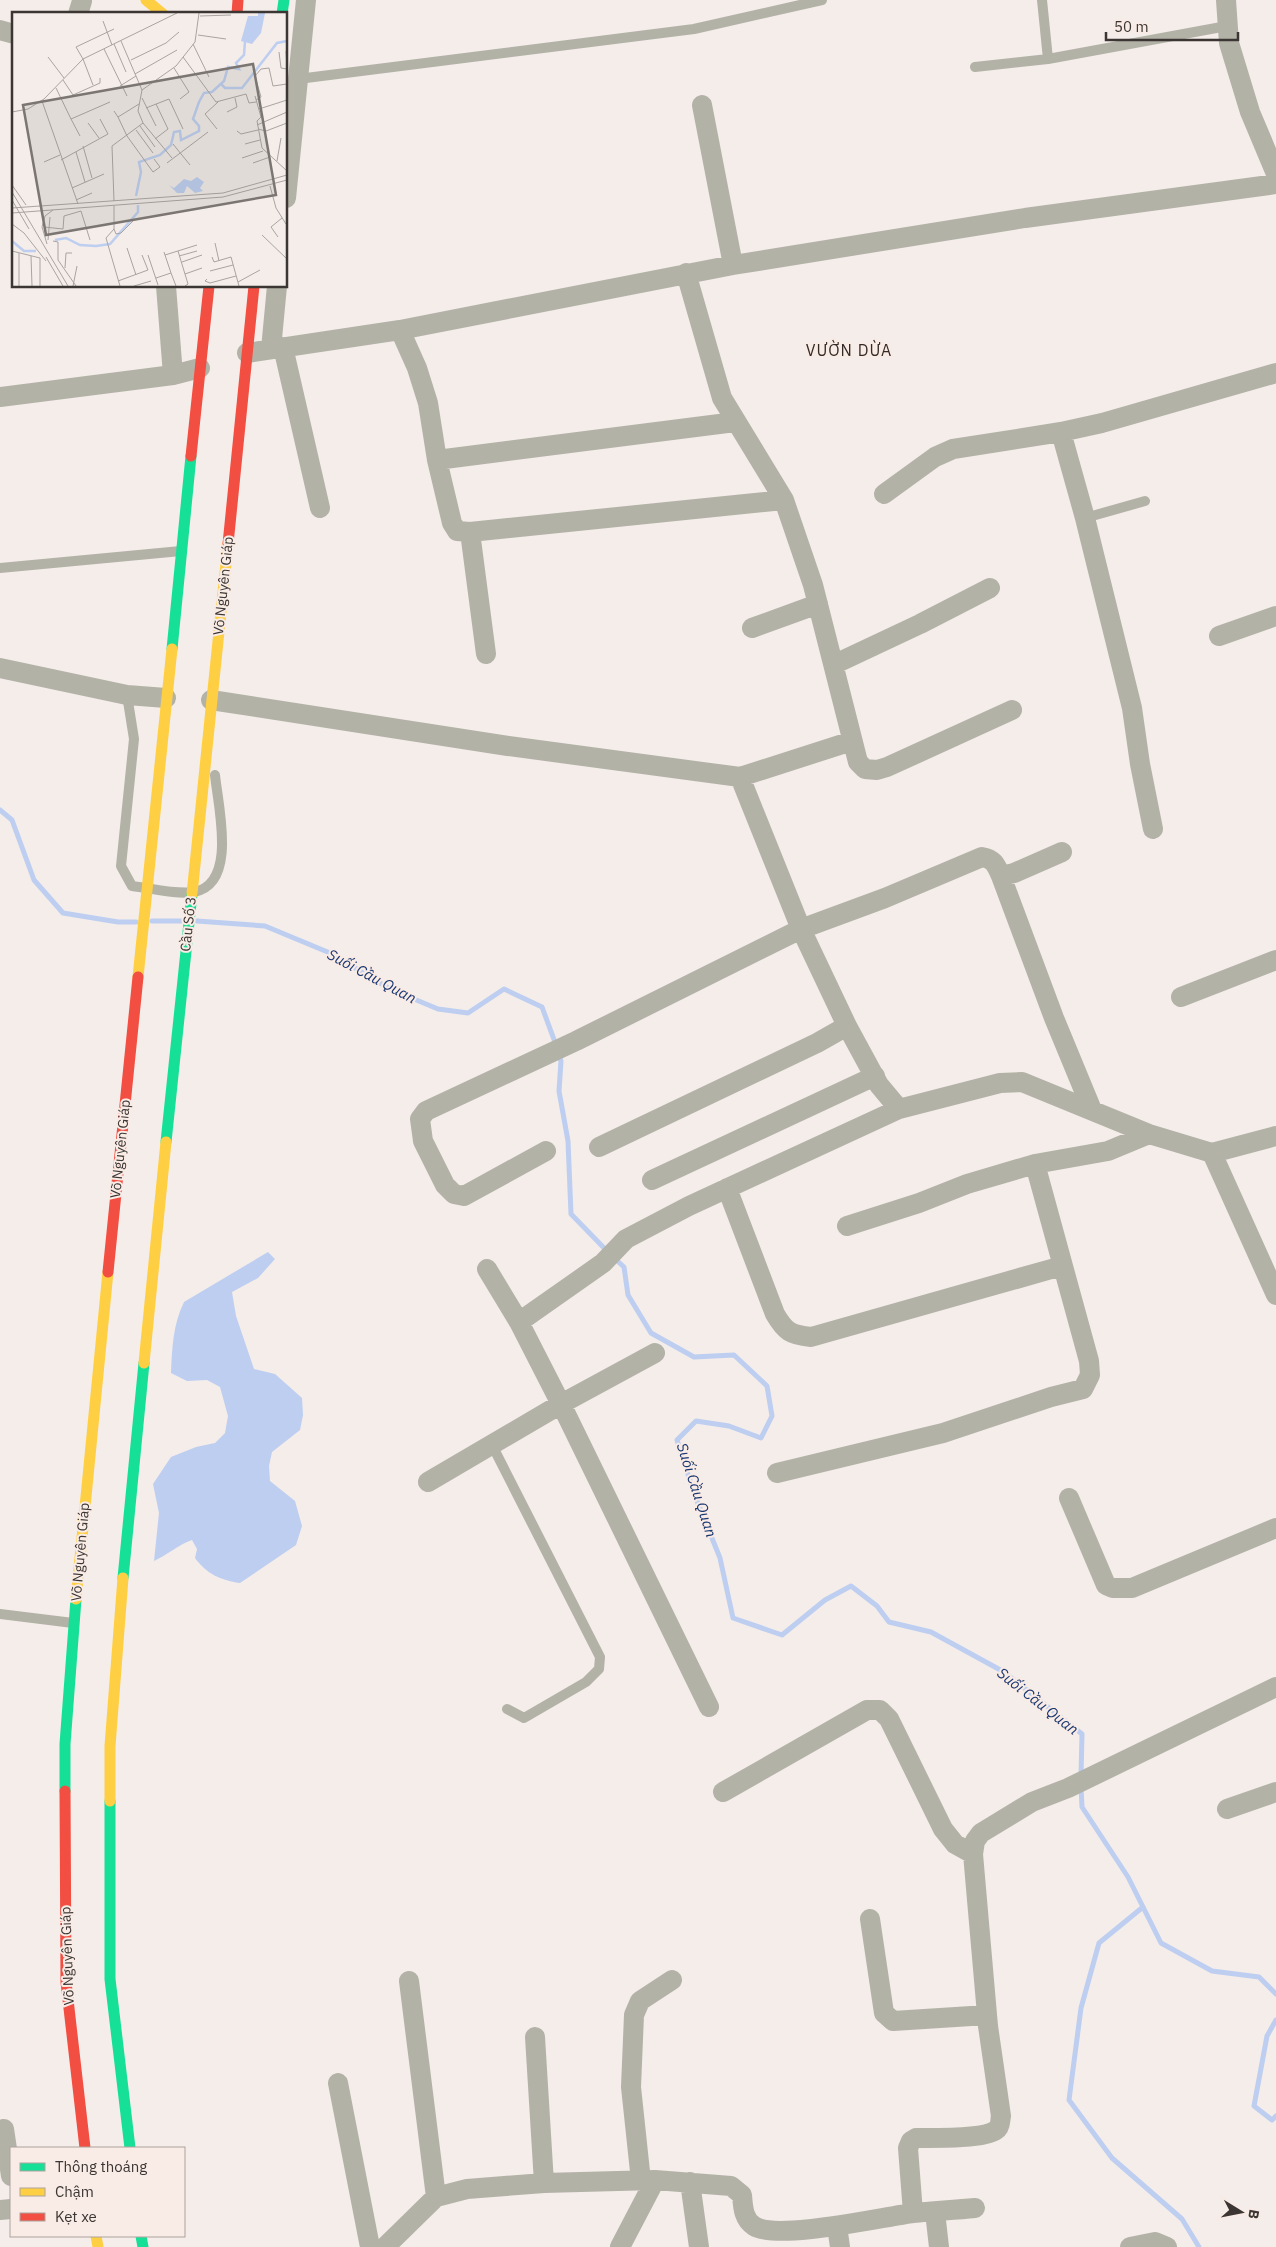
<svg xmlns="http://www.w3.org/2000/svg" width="1276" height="2247" font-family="'IBM Plex Sans',sans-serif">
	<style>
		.water { fill: #bdcef0 }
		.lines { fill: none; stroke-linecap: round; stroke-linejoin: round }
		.stream { stroke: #bdcef0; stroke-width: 5 }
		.lane { stroke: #b3b2a7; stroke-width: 10 }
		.street { stroke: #b3b2a7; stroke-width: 20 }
		.fast { stroke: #16e098; stroke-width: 11 }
		.slow { stroke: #ffcf43; stroke-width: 11 }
		.jam { stroke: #f24e42; stroke-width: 11 }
		.labels { text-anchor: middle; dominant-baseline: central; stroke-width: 4; stroke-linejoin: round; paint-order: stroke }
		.street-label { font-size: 14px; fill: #3b3633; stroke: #f9ebe5 }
		.water-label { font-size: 15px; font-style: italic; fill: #193771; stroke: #f9ebe5 }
		.quarter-label { font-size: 16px; letter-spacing: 1px; fill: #352b26; stroke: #f9ebe5 }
		.inset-river { fill: none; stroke: #bdcef0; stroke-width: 2.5 }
		.inset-road { fill: none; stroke: #aaa4a1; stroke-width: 1 }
		.view { fill: #7c7673; fill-opacity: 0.15; stroke: #7c7673; stroke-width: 2.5 }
		.inset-edge { fill: none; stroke: #3b3633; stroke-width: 2.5 }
	</style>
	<rect width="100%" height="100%" fill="#f4edea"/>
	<!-- water -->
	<path class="water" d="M268,1252L275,1259L258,1278L232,1292L236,1316L254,1369L275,1374L302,1398L303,1415L300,1430L272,1452L269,1466L270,1481L295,1501L302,1526L296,1545L240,1583C220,1580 207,1574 195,1558L197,1549L192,1540C178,1545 167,1555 154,1561L159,1513L153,1484L171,1457L196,1447L215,1443L225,1433L228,1416L220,1387L207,1380L187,1381L171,1373C172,1349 173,1324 184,1302Z"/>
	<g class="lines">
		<!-- stream -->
		<path class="stream" d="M0,810L12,820L34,880L63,913L118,922H136
			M152,921H181
			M197,921L265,926L330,953L390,989L438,1009L468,1013L504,989L542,1007L556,1045
			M558,1053L561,1061L559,1091L568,1141L571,1214L607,1251
			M613,1257L624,1267L628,1295L651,1333L694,1357L734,1355L767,1386L772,1416L761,1438L729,1426L696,1421L677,1440L695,1496L720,1558L733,1618L782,1635L825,1600L851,1586L877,1606L889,1622L931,1632L1004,1672L1082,1734L1081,1776
			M1081,1787L1082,1807L1128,1877L1161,1943L1212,1971L1259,1977L1276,1994
			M1143,1907L1099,1943L1081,2008L1069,2100L1112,2158L1182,2219L1199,2247
			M1276,2020L1267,2036L1254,2106L1272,2120L1276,2116"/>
		<!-- lane -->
		<path class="lane" d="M1042,0L1048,59
			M975,67L1048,59L1227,26
			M298,79L694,29L822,0
			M1085,518L1145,501
			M0,568L181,551
			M127,695L134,739L121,866L132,886C150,888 177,895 194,892C238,884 218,806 215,775
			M492,1445L600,1657L599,1669L586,1682L524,1718L507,1709
			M0,1614L73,1623"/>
		<!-- street -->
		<path class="street" d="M1226,0L1229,43L1250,112L1276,174
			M78,14L82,1
			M0,30L14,34
			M702,105L733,265
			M286,198L306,0
			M686,273L722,398L784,500L813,585L858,762L865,769L877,770L887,767L1012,710
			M166,286L173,375
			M400,330L417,368L428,403L437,460L452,523L457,531L470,532L784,500
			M283,347L320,508
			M271,349L277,286
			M247,353L400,330L733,265L1025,218L1276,184
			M0,397L173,375L200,368
			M437,460L735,422
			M884,494L935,457L953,449L1061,432
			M470,532L486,654
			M752,628L818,604
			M1219,636L1276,616
			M835,664L920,624L990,588
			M0,668L127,695L166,698
			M211,700L508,746L740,777L801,929L847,1026L879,1085L899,1109L1000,1083L1022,1082L1149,1134L1212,1153L1276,1136
			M740,777L852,741
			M1153,829L1140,764L1132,708L1085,518L1061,432L1102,423L1276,373
			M1062,852L1014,873L1001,876L1054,1018L1092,1110
			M1181,997L1276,960
			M599,1147L817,1043L847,1026
			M546,1151L464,1196L454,1194L445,1185L423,1141L420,1119L426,1111L576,1041L801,929L885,898L982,857C994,859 996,865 1001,876
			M1212,1153L1276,1295
			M652,1180L875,1076
			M727,1188L775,1314C785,1331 790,1335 811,1337L1062,1266
			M847,1226L919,1203L967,1184L1035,1164L1108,1151L1149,1134
			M487,1269L519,1322L565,1412L709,1707
			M519,1322L603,1263L626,1239L689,1206L899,1109
			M777,1473L943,1433L1051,1397L1083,1389L1090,1375L1089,1361L1035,1164
			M428,1482L561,1404L655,1353
			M1069,1498L1106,1585L1113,1588H1132L1276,1528
			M723,1792L867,1710H880L889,1719L943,1829L955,1844L973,1854
			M1227,1809L1276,1792
			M870,1919L884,2013L893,2021L987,2015
			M409,1981L436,2197
			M535,2037L544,2183
			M338,2083L370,2247
			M4,2129L11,2176
			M641,2181L631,2087L634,2015L640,2001L672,1980
			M690,2182L699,2247
			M0,2210L11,2209
			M935,2212L939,2247
			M913,2213L908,2148L911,2141L916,2138C933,2138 985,2139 996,2130C1001,2127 1000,2120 1001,2116L988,2026L973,1854L975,1841L981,1833L1032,1802L1068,1788L1276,1687
			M837,2226L840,2247
			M385,2247L436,2197L467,2189L544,2183L655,2180L731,2186L742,2195C743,2206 743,2219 754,2226C777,2241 882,2217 913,2213C934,2211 954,2210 975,2208
			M620,2247L655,2180
			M1130,2247L1155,2242L1167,2247"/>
		<!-- fast -->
		<path class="fast" d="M282,14L284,0
			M172,649L191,456
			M166,1142L192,894
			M123,1578L144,1363
			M65,1791V1744L76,1599
			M110,1801V1979L130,2148
			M141,2236L143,2247"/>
		<!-- slow -->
		<path class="slow" d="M146,0L163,14
			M192,894L228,544
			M138,977L172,649
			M144,1363L166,1142
			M76,1599L108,1272
			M110,1801V1746L123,1578
			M96,2236L98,2247"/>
		<!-- jam -->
		<path class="jam" d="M237,14L238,0
			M191,456L209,286
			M228,544L254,286
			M108,1272L138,977
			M65,1791L66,1982L85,2148"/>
	</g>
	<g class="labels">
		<!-- street labels -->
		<g class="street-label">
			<text transform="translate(223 586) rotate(-84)">Võ Nguyên Giáp</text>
			<text transform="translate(188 924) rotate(-84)">Cầu Số 3</text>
			<text transform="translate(120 1149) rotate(-84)">Võ Nguyên Giáp</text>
			<text transform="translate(80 1552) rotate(-85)">Võ Nguyên Giáp</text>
			<text transform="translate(67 1956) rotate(-92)">Võ Nguyên Giáp</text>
		</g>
		<!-- water labels -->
		<g class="water-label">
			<text transform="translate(372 976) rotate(28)">Suối Cầu Quan</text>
			<text transform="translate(697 1490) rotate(72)">Suối Cầu Quan</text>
			<text transform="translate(1038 1701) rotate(38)">Suối Cầu Quan</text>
		</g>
		<!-- quarter labels -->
		<g class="quarter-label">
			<text x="849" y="350">VƯỜN DỪA</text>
		</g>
	</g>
	<!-- overview -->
	<g transform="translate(12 12)">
		<rect width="275" height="275" fill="#f4edea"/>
		<path d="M246,1H253L249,21L240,32L229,29L236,4H246ZM185,165L192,170L188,176L191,179L183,181L175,174L172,181H165L157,173L162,176L172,167L179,169Z" fill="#bdcef0"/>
		<path class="inset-river" d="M209,72L213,76H230L265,31L275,29M124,184L129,160L127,150L148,143L159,133L162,120L168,119L169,128L187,119V114L181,107L187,90L192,81L200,80L212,69L216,55L227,57L224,51L232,43L233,29M43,228L54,226L68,233L84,234L98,232L126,200V193M0,229L12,239H24"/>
		<path class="inset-road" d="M188,4L219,3M91,9L100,33M186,23L214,27M102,32L114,60M181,32L197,65M92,37L115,84M274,39L275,55M267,40L269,56L275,57M36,45L52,66M171,45L204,90L234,82L237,91L244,90M71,47L64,35L102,17M71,47L81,73M119,48L154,31L167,20M162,56L177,80L168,87M123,62L165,38M51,68L61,83L88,71V66M108,74L124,64M44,76L59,107L98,90M130,78L164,54L183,30L187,1M243,84L249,105L245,109L250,136L275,159M130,86L144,114M244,88L249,85L243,64L249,57L257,56L261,74L275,72M30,89L66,192M134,96L157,87L171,117M247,97L275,88M102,99L106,105L127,92M0,100L16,97L32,87L71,47L165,1M215,100L225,95L223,86M106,105L115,124L141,160L148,155L142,147M59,107L68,124M76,111L87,126M131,111L160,146M245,113L275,100M128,114L143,135M205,117L193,102L206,90M246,117L254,119L275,111M124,118L141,141M225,119L229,122L246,118M143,127L156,117L144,92M161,132L178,153M233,132L248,128M71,134L80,166M64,140L73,170M230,146L251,139M49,148L96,122L88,107M265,149L269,126M32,150L48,143M155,151L196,120M241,151L258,145M0,173L14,193M258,174L264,196L274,212M60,176L92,162M0,180L56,274M0,188L17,217M64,188L80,181M102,189L100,134L131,111L126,99L130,78L109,29M102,194V217L94,226L108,274M0,196L211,181L275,163M69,199L78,228M0,201L211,185L275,168M0,212L12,221L34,249M32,215L51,217L52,204L69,199M102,217L104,222L109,221L122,208M250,223L275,247M266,225L259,215L270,206M36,228L38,205M41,229L46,230V248L64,274M203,231L207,249M35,232L30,215L33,204L41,198M115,236L124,263M0,239L28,246V274M166,239L176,272L173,274M152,240L159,261M7,241V274M136,243L146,273M153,243L185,233M19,244L20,274M167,244L185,239M34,245L51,274M200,245L202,250L219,245L227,274M170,250L190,243M53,256L54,241H60M198,259L221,253M173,262L190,256M144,266L159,261L164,274M195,267L193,269L198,271L224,264M106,269L136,258L130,243M226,270L248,258M61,274L65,254M122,274L139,269"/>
		<path class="view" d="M241,52L264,183L34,223L11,93Z"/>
		<rect width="275" height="275" class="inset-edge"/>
	</g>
	<!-- legend -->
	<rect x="10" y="2147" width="175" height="90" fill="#f9ebe5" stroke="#ada39e"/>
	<rect x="20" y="2163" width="25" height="8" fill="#16e098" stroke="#ada39e"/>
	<text x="55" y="2172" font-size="15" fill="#3b3633">Thông thoáng</text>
	<rect x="20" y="2188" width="25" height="8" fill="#ffcf43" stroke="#ada39e"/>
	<text x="55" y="2197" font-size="15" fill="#3b3633">Chậm</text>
	<rect x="20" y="2213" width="25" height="8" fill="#f24e42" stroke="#ada39e"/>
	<text x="55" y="2222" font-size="15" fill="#3b3633">Kẹt xe</text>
	<!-- north arrow -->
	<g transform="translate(1241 2212) rotate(100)" stroke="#f9ebe5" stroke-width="4" paint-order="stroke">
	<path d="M0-4L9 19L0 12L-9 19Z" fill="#3b3633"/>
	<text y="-8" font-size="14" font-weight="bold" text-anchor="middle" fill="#3b3633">B</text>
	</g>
	<!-- scale -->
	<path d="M1106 32v8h132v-8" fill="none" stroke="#3b3633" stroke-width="2.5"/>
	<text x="1114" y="32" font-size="15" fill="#3b3633" stroke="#f9ebe5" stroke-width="4" paint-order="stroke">50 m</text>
</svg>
